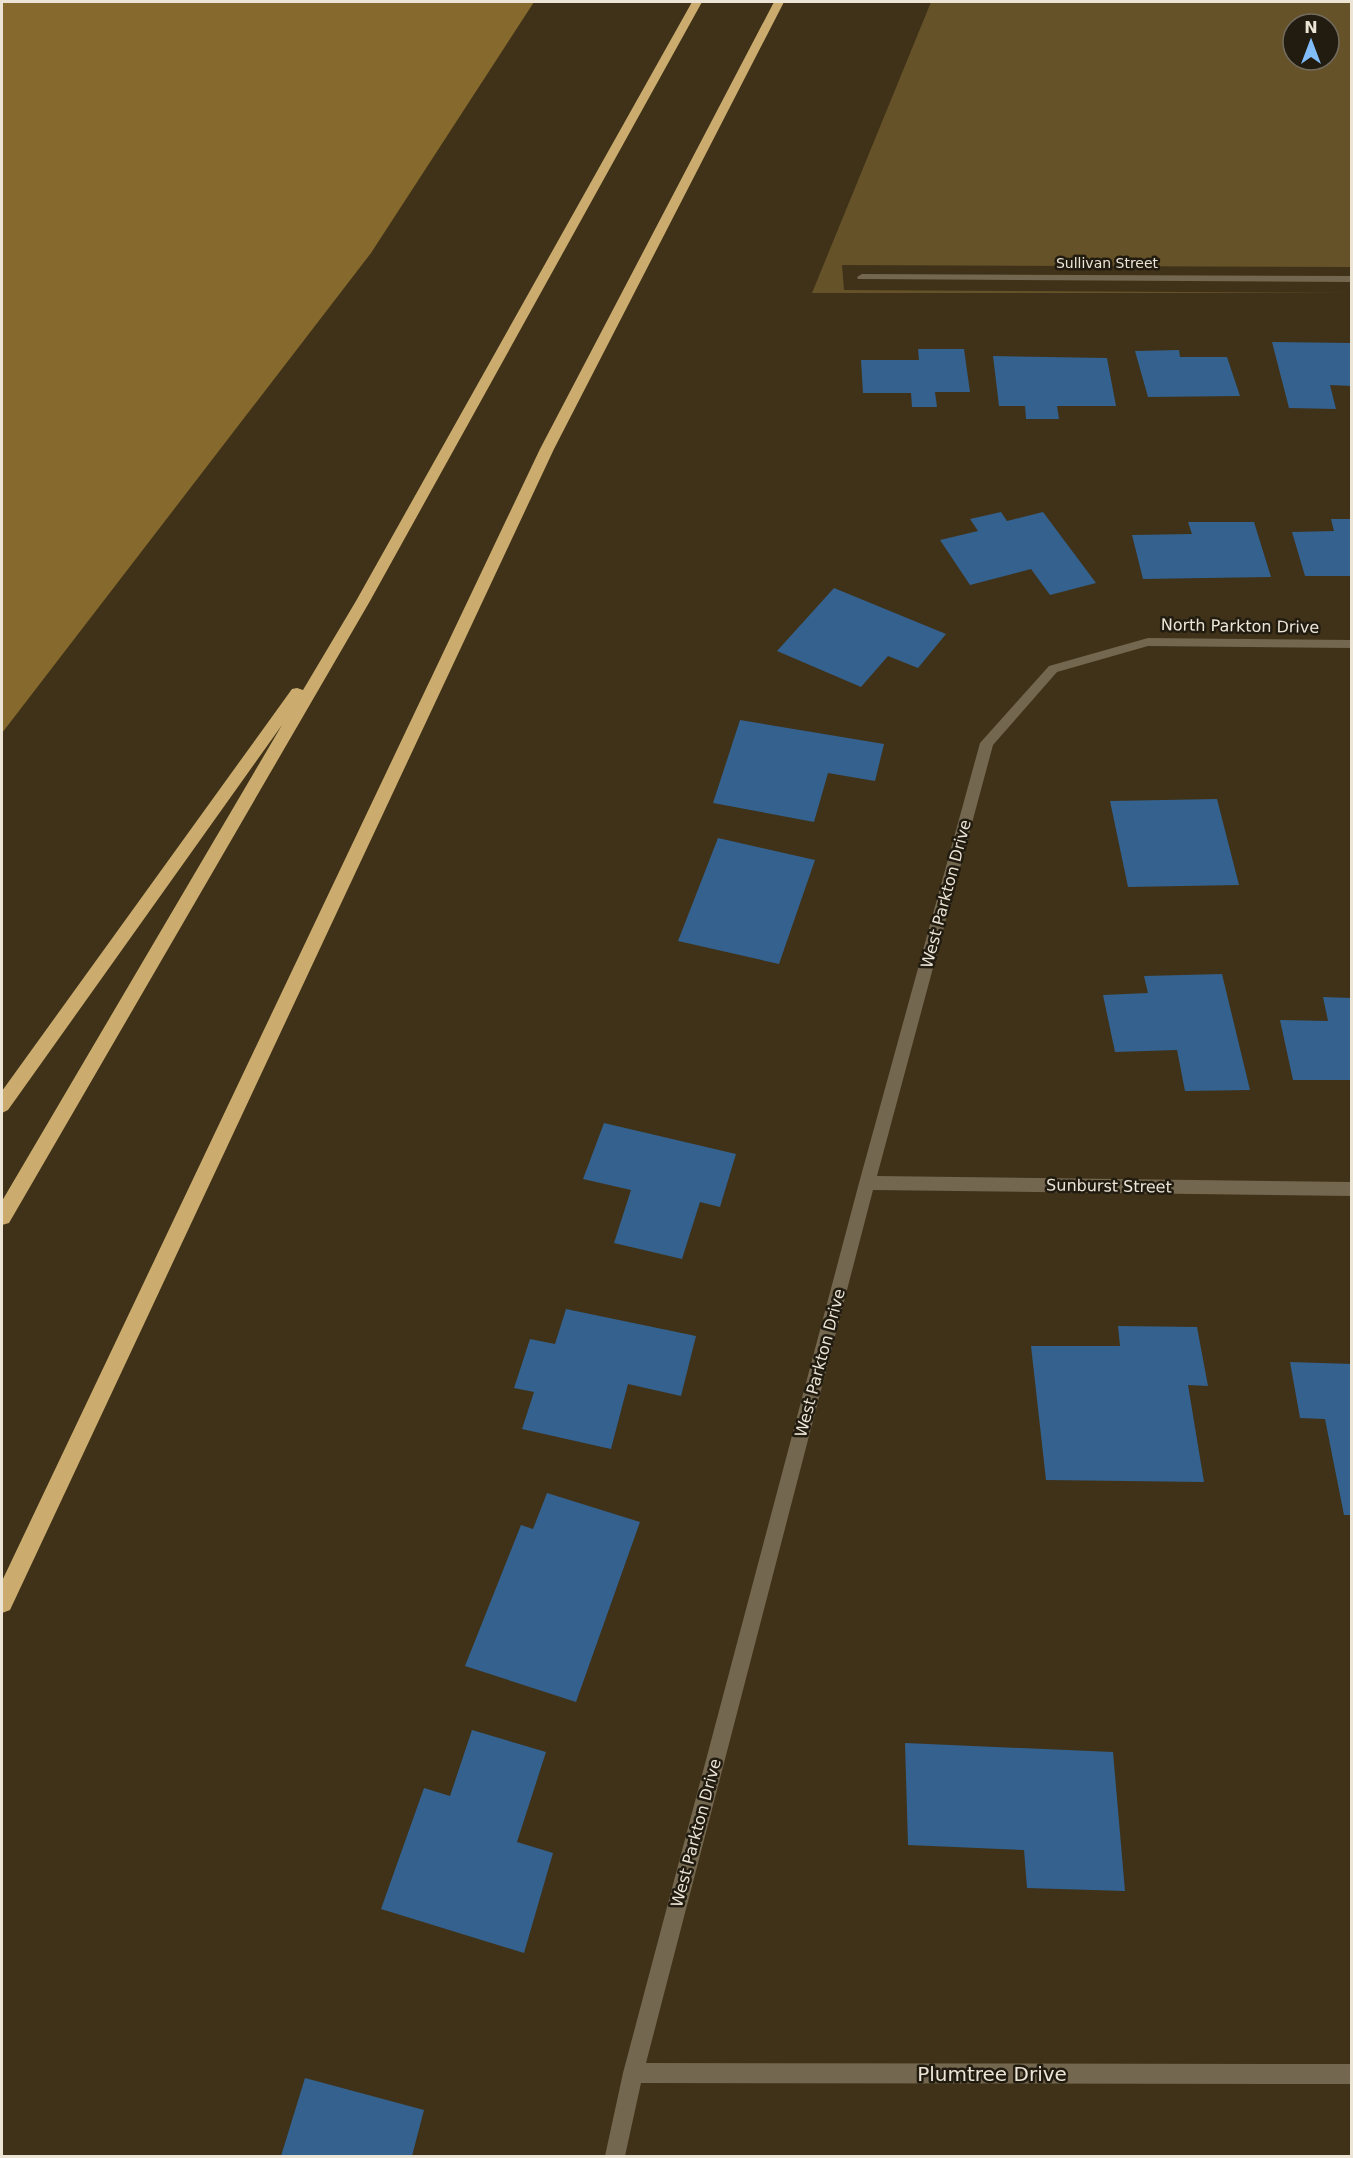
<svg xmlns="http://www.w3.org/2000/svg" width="1353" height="2158" font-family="'DejaVu Sans',sans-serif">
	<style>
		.green { fill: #665228; fill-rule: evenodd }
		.forest { fill: #86692c }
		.building { fill: #34618d }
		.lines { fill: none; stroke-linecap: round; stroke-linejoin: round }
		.minor { fill: #74674f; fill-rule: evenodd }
		.highway { fill: #cbac6e; fill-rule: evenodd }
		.labels { text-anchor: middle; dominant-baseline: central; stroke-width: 5; stroke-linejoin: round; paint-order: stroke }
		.far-street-label { font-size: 14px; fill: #ece4d5; stroke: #211b10 }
		.street-label { font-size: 16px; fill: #ece4d5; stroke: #211b10 }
		.near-street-label { font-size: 20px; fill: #ece4d5; stroke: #211b10 }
	</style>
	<rect width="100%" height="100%" fill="#3f3219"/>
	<!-- green -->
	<path class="green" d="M931,2H1351V267L842,265L844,290L1351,293H812ZM1293,24H1329V60H1293Z"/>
	<!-- forest -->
	<path class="forest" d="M2,2H534L371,253L2,733Z"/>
	<!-- building -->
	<path class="building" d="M1272,342L1352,343V386L1330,385L1336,409L1289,408Z
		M918,349H964L970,392H935L937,407H912L911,393H863L861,360H919Z
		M1179,350L1180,357H1227L1240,396L1148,397L1135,351Z
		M993,356L1107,358L1116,406H1057L1059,419H1026L1025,406H999Z
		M1001,512L1007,521L1043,512L1096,583L1050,595L1031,569L970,585L940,540L978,531L970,519Z
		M1331,519H1352V576H1305L1292,532L1334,531Z
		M1188,522H1254L1271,577L1143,579L1132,535L1192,534Z
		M834,588L946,634L918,668L888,656L861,687L777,651Z
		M740,720L884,744L875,781L828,773L814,822L713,803Z
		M1217,799L1239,885L1128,887L1110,801Z
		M718,838L815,860L779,964L678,941Z
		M1222,974L1250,1090L1185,1091L1177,1050L1115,1052L1103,995L1148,993L1144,976Z
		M1323,997L1352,998V1080H1293L1280,1020L1328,1021Z
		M604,1123L736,1154L720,1207L700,1202L682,1259L614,1243L631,1190L583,1179Z
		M566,1309L696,1336L681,1396L628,1384L611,1449L522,1429L534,1392L514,1388L530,1339L555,1344Z
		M1118,1326L1197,1327L1208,1386L1188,1385L1204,1482L1046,1480L1031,1346H1120Z
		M1290,1362L1352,1364V1515H1344L1325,1419L1300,1418Z
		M547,1493L640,1522L576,1702L465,1666L521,1525L533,1529Z
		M472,1730L546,1752L517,1842L553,1853L524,1953L381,1909L424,1788L450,1796Z
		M905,1743L1113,1752L1125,1891L1027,1888L1024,1850L908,1845Z
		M305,2078L424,2110L412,2156H281Z"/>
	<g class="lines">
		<!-- minor -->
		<path class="minor" d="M862,274L1352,276V282L858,279L857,277Z
			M1148,638L1352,640V648L1148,646L1057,672L993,745L877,1176L1352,1182V1196L873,1190L646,2063L1352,2064V2084L641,2083L625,2156H605L623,2073L859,1183L980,743L1049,666Z"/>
		<!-- highway -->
		<path class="highway" d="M692,2H702L370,601L9,1223L2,1225V1201L282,725L8,1110L2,1113V1091L292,689L297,688L303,690L356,601Z
			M774,2H784L554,449L10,1610L2,1613V1581L540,449Z"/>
	</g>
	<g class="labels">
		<!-- far-street labels -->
		<g class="far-street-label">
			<text x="1107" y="263">Sullivan Street</text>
		</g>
		<!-- street labels -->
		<g class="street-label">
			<text transform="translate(1240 626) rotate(1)">North Parkton Drive</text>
			<text transform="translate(946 894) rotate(-75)">West Parkton Drive</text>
			<text transform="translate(1109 1186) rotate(1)">Sunburst Street</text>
			<text transform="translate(820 1363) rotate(-75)">West Parkton Drive</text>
			<text transform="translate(696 1833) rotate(-75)">West Parkton Drive</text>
		</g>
		<!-- near-street labels -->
		<g class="near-street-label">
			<text x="992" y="2074">Plumtree Drive</text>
		</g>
	</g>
	<!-- border -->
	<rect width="1353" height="2158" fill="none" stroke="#ece4d5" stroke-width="6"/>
	<!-- north arrow -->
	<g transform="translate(1311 42)"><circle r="28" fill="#211b10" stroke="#726b5f" stroke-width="1.5"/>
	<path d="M0-4.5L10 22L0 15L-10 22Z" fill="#81bdfa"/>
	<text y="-9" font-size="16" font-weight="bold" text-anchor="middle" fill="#ece4d5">N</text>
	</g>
</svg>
